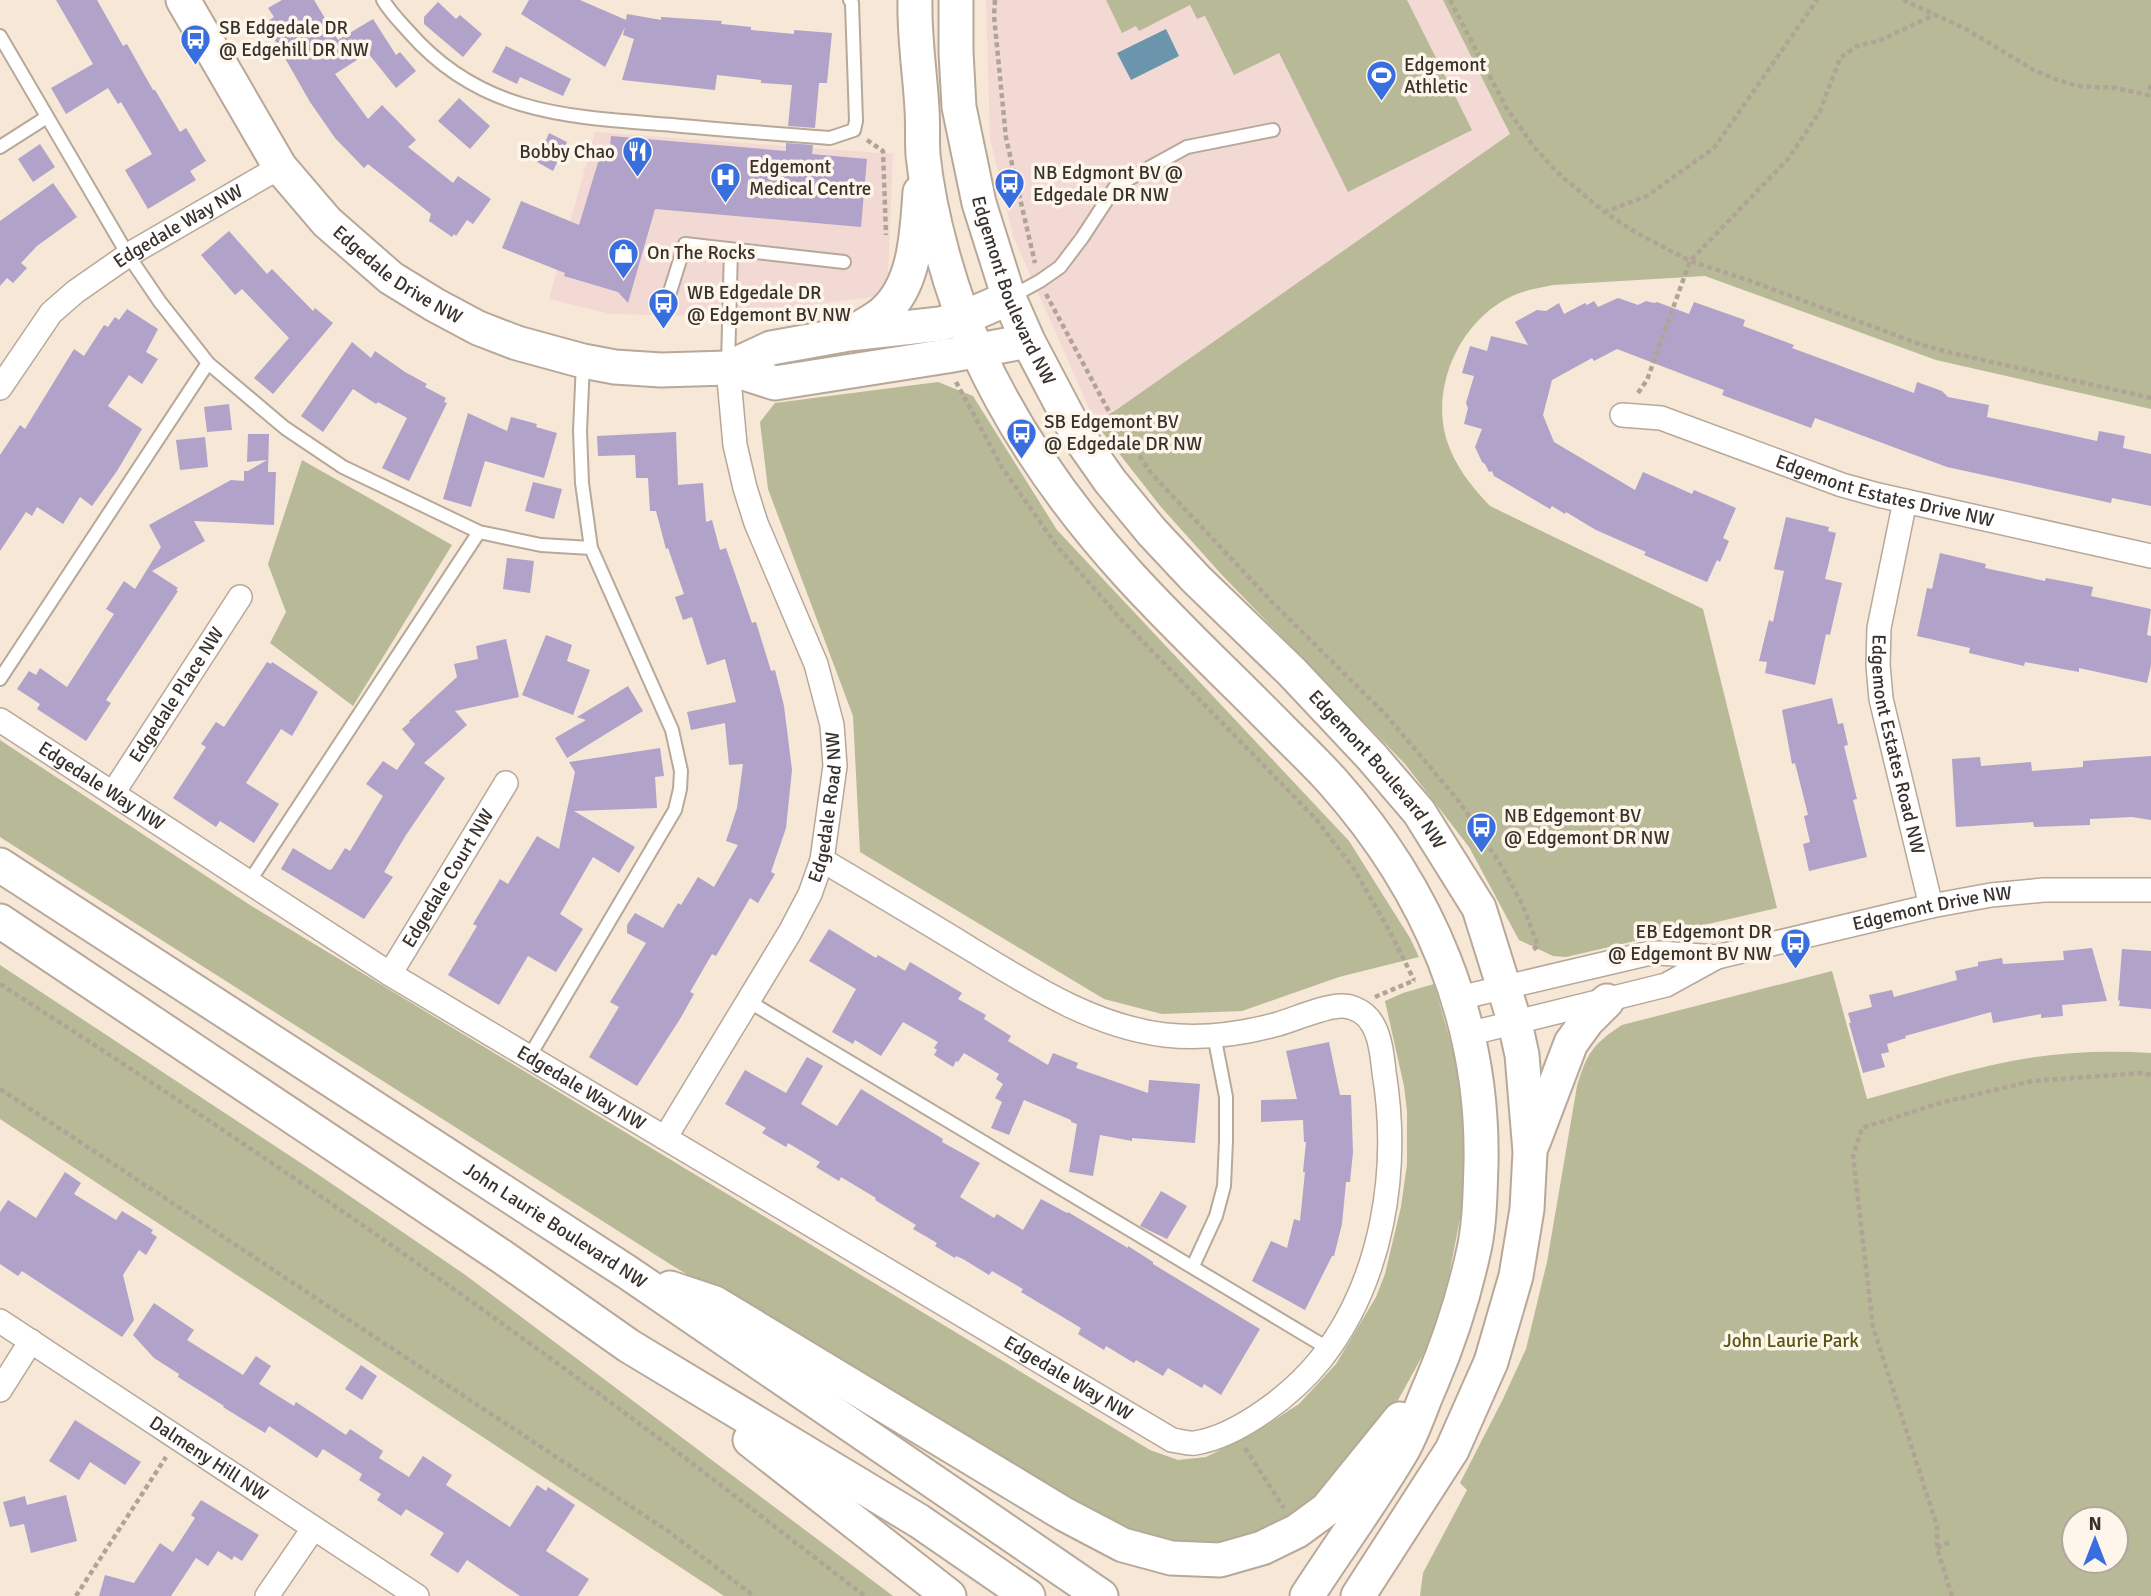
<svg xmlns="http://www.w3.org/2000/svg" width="2151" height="1596" font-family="Signika,sans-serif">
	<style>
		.commercial { fill: #f3d9d3 }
		.green { fill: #b7b997; fill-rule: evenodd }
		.water { fill: #6a95ac }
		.building { fill: #b0a2c9 }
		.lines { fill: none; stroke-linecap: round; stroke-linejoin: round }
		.lane-casing { stroke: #b7a899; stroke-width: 16 }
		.street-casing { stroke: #b7a899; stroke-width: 26 }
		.secondary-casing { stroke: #b7a899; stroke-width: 37 }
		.path { stroke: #b0a497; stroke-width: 4.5; stroke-dasharray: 5 3.5; stroke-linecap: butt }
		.lane { stroke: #fff; stroke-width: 12 }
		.street { stroke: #fff; stroke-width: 23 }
		.secondary { stroke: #fff; stroke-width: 33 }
		.labels { text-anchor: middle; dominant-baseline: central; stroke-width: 7; stroke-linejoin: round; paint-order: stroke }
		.poi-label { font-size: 19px; fill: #38322c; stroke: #fef5eb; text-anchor: start }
		.street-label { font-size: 19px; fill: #38322c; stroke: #fef5eb }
		.park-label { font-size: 19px; fill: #555610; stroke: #fef5eb }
	</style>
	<rect width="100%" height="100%" fill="#f6e7d6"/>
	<!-- commercial -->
	<path class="commercial" d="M986,0H1443L1510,134L1096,424L1013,236L990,138Z
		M595,132L893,154L887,295L747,313L698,316L611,314L549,299Z"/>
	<!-- green -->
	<path class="green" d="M1106,0H1407L1472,130L1348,192L1279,53L1234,75L1205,16L1197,19L1190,5L1139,31L1136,26L1122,33Z
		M1443,0H2151V409L1936,360L1705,276L1553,285C1539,288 1525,290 1512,296C1461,320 1431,384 1446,438C1454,465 1471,486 1490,506L1703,609L1777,908L1566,957L1553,956L1519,940L1469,847L1405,764L1222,575L1161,507L1096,424L1510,134Z
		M938,382L973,396L1057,530L1349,841L1410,938L1419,957L1339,977L1242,1011L1162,1014L1104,999L860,852L853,716L768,489L760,422L775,403Z
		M302,460L452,545L353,706L270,643L286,612L268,564Z
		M0,740L253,907L1150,1450L1178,1460L1206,1457L1254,1433L1299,1404L1336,1364L1376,1297L1385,1274L1401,1207L1407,1164V1111L1404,1086L1385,1001L1403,993L1434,984L1460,1075L1466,1135L1465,1193L1444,1301L1425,1351L1397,1402L1344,1472L1307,1505L1263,1532L1209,1546H1172L1120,1534L673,1266L0,837Z
		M0,965L313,1171L464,1274L893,1596H724L0,1119Z
		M1832,971L1867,1099C1916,1086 1963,1070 2012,1061C2057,1052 2105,1050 2151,1053V1596H1420L1423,1573L1467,1490L1460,1483L1503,1399L1526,1349L1547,1262L1577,1086C1587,1053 1593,1044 1622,1025ZM2074,1519H2116V1561H2074Z"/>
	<!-- water -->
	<path class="water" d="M1166,29L1179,56L1131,80L1117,53Z"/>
	<!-- building -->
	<path class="building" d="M56,0H97L123,46L127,44L153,90H155L180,132L186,128L206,161L190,171L196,180L148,209L125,170L152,154L121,102L118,104L108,88L66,114L51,88L93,64Z
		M282,0H314L338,40L373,19L396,55L400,52L416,71L396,88L368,53L335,74L368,119L382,105L416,140L408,147L453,183L458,176L491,199L473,224L467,220L456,236L454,234L452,237L429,221L431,214L368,164L364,168L335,138L310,102L265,23L274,17L268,8Z
		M529,0H580L626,20L627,14L661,20V17L722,21L721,24L751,27V30L794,34V30L832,33L827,83H819L815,128L788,126L792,85L761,83V80L717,75L715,90L622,80L634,39L623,35L625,27L605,67L521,14Z
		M438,2L456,19L460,15L482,34L463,57L424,24V17Z
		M506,46L571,79L563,96L520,77L517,84L492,72Z
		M459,98L490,126L470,149L438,121Z
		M549,133L567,142L553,171L537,162Z
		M611,136L786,151V143L813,145L812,154L867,159L861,227L655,209L628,303L618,292L564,276L565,273L502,248L521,201L579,225L603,146L610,147Z
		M40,144L55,167L33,182L18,159Z
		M53,183L77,217L37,246L21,263L27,268L13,283L7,278L0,286V221Z
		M229,231L267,274L272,269L313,311L315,308L333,323L273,394L254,378L289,338L242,289L235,295L201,255Z
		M1618,298L1638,305L1646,301L1654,303L1657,302L1689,314L1694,302L1745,320L1743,326L1794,345L1792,348L1914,393L1917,382L1942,391L1948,397L1989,405L1987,417L2097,441L2099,431L2125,436L2123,448L2151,454V506L2112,498L2111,503L1947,467L1815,418L1811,428L1722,395L1724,390L1617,349L1594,361L1592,358L1552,380L1543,415L1554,442L1635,490L1643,472L1692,494L1694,490L1736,508L1723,538L1729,541L1720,562L1717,560L1707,582L1644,555L1646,552L1596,530L1566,512L1565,514L1552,506L1550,509L1494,476L1492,471L1489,472L1485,464L1482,462L1475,447L1482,429L1464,424L1468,408L1466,403L1474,376L1462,373L1470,346L1487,351L1491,336L1528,345L1515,322L1537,310L1546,311L1559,303L1564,314L1585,303L1587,305L1594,301L1598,307Z
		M127,309L158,329L146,352L158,359L142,384L129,375L108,406L142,429L117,471L92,506L80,497L63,524L37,507L32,516L26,512L0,551V455L20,425L25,429L74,349L84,356L104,325L108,327L115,317L119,320Z
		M352,342L371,358L375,351L405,372L427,384L425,387L446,398L444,402L447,403L409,481L382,468L407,418L378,402L376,404L353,389L323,432L301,416Z
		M229,404L232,430L207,432L204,407Z
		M468,413L507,431L511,417L537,424L536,427L557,433L544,478L485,461L471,507L443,499Z
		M676,432L678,485L703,483L706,522L712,520L720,550L726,548L752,623L756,622L771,671L775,670L784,706L792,770L786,828L771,872L775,874L758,903L750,898L716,956L712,954L690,992L694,994L680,1019L637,1086L589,1057L619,1007L610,1002L646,943L627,933V925L635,913L663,928L678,903L681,905L698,877L714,887L738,845L726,841L737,808L743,764L729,765L725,723L691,730L687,712L736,702L725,659L707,665L692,617L683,620L675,597L684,594L668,548L666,549L656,511H650L648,478H636L635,455L598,456L597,436Z
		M248,434H269L268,472H276L274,525L194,521L205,541L152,571L178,588L176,590L178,591L106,700L111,703L86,741L37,709L40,704L17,689L29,671L36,675L40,668L67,687L114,614L106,609L124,581L135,589L161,547L149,525L231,480L244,481V471H248L267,460L247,462Z
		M205,437L208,467L180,470L176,440Z
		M533,482L562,489L554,519L525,511Z
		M1786,517L1829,527L1828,531L1836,533L1825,579L1842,583L1830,635L1826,634L1815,685L1765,673L1767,662L1759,661L1769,620L1773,622L1784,571L1774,569Z
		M1940,553L1986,564L1985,568L2045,581L2046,578L2093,587L2091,596L2151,609L2147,635L2151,636V665L2147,683L2079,668V672L2025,662L2024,666L1969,653L1970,648L1917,636L1927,588L1932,589Z
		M507,558L534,561L530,593L503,589Z
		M546,635L572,645L567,661L590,670L573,715L522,695Z
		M506,639L519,697L455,711L467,725L424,763L445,778L406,835L384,872L393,877L364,919L281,869L293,848L329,870L332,869L345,848L350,851L383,796L366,784L383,761L397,770L415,744L402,729L410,722L409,721L457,677L454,664L478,659L476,646Z
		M267,662L271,664L272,662L318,692L292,736L281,729L246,783L279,804L254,843L220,821L216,827L173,798L206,747L201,744L216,722L224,727Z
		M628,686L643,711L567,758L555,738L586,720L577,717Z
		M1832,698L1838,724L1843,723L1848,745L1844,746L1857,799L1853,800L1867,857L1809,871L1803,844L1810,842L1804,816L1808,815L1795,763L1792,764L1782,710Z
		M660,748L664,776L655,777L657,808L574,811L635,847L619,873L593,857L560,914L583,929L556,972L528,956L499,1005L448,975L477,926L473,924L500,879L508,884L537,836L559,849L575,772L569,762Z
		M2151,756V820L2132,817L2090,819V825L2034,827L2033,822L1956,827L1952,759L1980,757L1981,766L2031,762L2032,771L2083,767V761Z
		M829,929L876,958L878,955L905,971L910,962L962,993L958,999L986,1015L984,1019L1011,1036L1008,1041L1048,1065L1053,1053L1078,1063L1076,1068L1148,1093L1149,1080L1200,1084L1195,1143L1132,1138V1141L1100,1135L1093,1176L1069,1172L1077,1124L1071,1122V1120L1024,1100L1009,1135L991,1128L1002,1102L995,1098L1003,1084L996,1079L999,1074L964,1053L958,1062L956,1061L953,1067L934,1055L937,1050L934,1048L938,1042L903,1022L881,1056L855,1040L853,1044L832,1032L856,989L809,961Z
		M2092,948L2107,1001L2062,1005L2063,1016L2041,1018V1014L1993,1023L1991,1012L1905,1036L1906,1038L1887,1044L1889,1052L1881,1054L1885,1067L1863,1073L1849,1023H1851L1848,1013L1872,1007L1869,995L1892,990L1894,997L1957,980L1955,971L1978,966V962L2002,958L2003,964L2064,960L2063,951Z
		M2122,949L2151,951V1009L2119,1006L2120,1000L2118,1001Z
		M1329,1042L1340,1095H1351L1353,1152L1350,1182H1346L1342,1224L1334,1256H1332L1305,1310L1252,1281L1271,1241L1287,1248L1294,1219L1300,1221L1305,1172H1303L1306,1142H1304L1303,1120L1261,1122V1100L1297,1099L1286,1051Z
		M807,1057L823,1066L801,1104L837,1126L861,1089L943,1139L942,1142L980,1163L960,1197L994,1218L997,1214L1023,1230L1041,1199L1067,1213L1068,1212L1128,1248V1246L1153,1262V1264L1260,1329L1221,1395L1204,1384L1202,1388L1168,1368L1163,1376L1136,1360L1134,1363L1106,1346L1104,1350L1078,1334L1081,1328L1021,1292L1023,1289L992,1271L989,1275L963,1259L956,1256L955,1258L935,1246L937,1243L913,1229L916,1225L875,1200L876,1198L841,1177L839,1181L816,1167L820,1162L788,1143L786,1147L762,1133L766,1128L725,1104L745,1070L786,1093Z
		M65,1172L81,1183L74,1194L116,1220L122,1211L153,1230L151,1233L157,1237L146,1255L139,1250L123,1275L134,1320L122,1337L22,1271L18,1276L0,1264V1212L8,1200L36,1218Z
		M1161,1191L1187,1206L1167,1239L1140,1226Z
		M154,1303L194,1330L187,1340L243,1375L256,1356L271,1366L259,1384L294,1406L296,1402L346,1435L350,1429L383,1451L379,1458L409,1477L423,1456L452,1475L446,1485L510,1527L537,1485L546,1491L548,1487L575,1505L546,1551L589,1579L578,1596H520L467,1560L458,1573L430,1555L444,1533L406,1509L401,1516L377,1500L381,1494L359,1480L362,1474L323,1449L317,1458L269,1426L265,1433L223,1407L224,1406L178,1377L179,1374L154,1358L133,1335Z
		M361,1365L377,1376L362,1400L345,1389Z
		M75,1420L141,1462L125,1485L90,1462L79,1480L49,1461Z
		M66,1495L77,1541L31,1553L24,1524L10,1527L3,1502L25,1496L27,1505Z
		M201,1500L259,1535L242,1561L234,1556L232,1560L218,1551L208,1566L196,1558L171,1596H99L105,1575L134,1583L160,1543L173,1552L195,1518L191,1515Z"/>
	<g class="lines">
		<defs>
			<path id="lane" d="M383,0C390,12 400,22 410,33C482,115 571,117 672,125C725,130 777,134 830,138L854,130L856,121L852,3L850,0
				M0,36L128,255L160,302L208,363L285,428L343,467L479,532L541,545L591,548L582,483L580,431L583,362
				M0,147L47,117
				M669,295L685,244L844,262
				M1009,298L1040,281L1060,267L1082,238L1116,186L1187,147L1273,130
				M728,365L731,249
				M0,679L208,363
				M249,882L479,532
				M748,1001L1329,1349
				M529,1057L675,810L680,789L681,771L672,730L591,548
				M1193,1266L1216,1216L1224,1186L1226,1141V1097L1214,1035"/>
			<g id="street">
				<path id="s1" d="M0,388L51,313L75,292L128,255L280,167"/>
				<path id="s2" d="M1622,415L1661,418L1842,485L1878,495L2151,556"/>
				<path id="s3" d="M1905,501L1879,628L1878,665L1881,699L1931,906"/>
				<path id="s4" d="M0,720L390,974L1172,1440C1180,1441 1188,1444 1195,1443C1239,1436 1294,1393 1321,1359C1383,1280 1400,1170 1384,1072C1382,1054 1380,1027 1364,1014C1359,1010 1350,1006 1343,1006C1327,1005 1295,1019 1278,1024C1242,1034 1202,1039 1165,1035C1092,1026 1030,985 969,948C920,918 871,889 822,860"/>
				<path id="s5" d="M113,793L240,597"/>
				<path id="s6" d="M390,974L506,783"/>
				<path d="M1459,998L1646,954L1659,953L1717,957"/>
				<path id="s7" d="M1468,1034L1666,985L1717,957L1931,906L1991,895L2044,890H2151"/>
				<path id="s8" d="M665,1138L790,932L810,894L822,860L835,766L832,725L816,664L756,523L745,488L735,445L728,368"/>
				<path id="s9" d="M0,1321L417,1596"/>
				<path d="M0,1390L31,1341"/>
				<path d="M267,1596L313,1529"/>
			</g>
			<g id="secondary">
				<path id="s10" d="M183,0L280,167L327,222L391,278L435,305L478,328L517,343L583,361L615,367L661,370L728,368L775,383L947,356L1028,341"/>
				<path d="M915,0C914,37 920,73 922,109C923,124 922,140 923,155C929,214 951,294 976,348C1013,430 1068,508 1128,574C1177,628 1231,678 1282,730C1299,747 1317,764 1333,782C1428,889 1484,1019 1481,1164C1480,1193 1480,1225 1473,1254C1463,1299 1449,1342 1431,1384C1421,1406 1414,1430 1402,1451C1373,1500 1338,1548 1307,1596"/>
				<path id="s11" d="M956,0V52L959,107L979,203L1009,298L1028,341L1077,434L1110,481L1152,532L1196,579L1292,672L1371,756L1419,812L1479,908L1515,1023L1522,1055L1530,1152L1527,1209L1516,1276L1491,1362L1452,1450L1358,1596"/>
				<path d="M852,333C862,326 875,320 884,312C916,284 917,231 920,192"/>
				<path d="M728,368L771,348L849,334L940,324L963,318L1009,298"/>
				<path id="s12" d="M0,865L627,1272L1101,1596"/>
				<path d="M0,921L501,1256L629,1346L919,1521L1028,1596"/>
				<path d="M1533,1143L1571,1043L1587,1021L1607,1001"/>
				<path d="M670,1288L715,1303L1064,1514L1123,1545L1171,1558L1220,1560L1262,1548L1297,1531L1327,1509L1400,1419"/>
				<path d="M750,1440L949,1596"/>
			</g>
		</defs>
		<!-- lane casing -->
		<use href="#lane" class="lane-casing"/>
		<!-- street casing -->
		<use href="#street" class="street-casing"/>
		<!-- secondary casing -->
		<use href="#secondary" class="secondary-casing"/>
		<!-- path -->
		<path class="path" d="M995,0L994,16L1006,138L1035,263
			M1450,0L1507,109L1534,147L1558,173L1604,212L1635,232L1690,261L1748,280L1922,345L1956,354L2151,398
			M1903,0L1966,29L2032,69L2055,79L2077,86L2116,88L2148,95L2151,85
			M867,140L883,151L886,235
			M1604,212L1647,196L1714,148L1817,0
			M1046,294L1107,408L1151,473L1273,603L1387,716L1461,804L1504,870L1523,906L1538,946L1531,951
			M956,382L1003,469L1057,546L1120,618L1316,819L1354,869L1389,930L1414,980
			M1638,393L1647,380L1690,261L1789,158L1820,111L1840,58L1857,46L1879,41L1934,15
			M0,984C217,1123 430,1268 637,1422C714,1479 789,1538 865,1596
			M1375,997L1415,980
			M0,1089L668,1531L754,1596
			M1245,1448L1284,1508
			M1937,1548L1950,1542
			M76,1596L166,1457
			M1952,1596L1937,1548V1526L1873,1327L1853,1156L1862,1128L1940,1103L2032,1081L2142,1073L2151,1075"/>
		<!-- lane -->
		<use href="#lane" class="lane"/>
		<!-- street -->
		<use href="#street" class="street"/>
		<!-- secondary -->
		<use href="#secondary" class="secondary"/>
	</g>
	<!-- icons -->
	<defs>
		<symbol id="bus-pin" viewBox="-11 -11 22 30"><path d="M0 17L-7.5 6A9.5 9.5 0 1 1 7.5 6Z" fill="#386edd" stroke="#fef5eb"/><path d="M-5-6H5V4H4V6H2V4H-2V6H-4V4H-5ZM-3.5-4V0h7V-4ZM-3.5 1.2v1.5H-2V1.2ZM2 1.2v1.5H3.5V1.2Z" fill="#fff"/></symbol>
		<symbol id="stadium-pin" viewBox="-11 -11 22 30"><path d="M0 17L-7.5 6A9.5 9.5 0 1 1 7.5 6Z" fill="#386edd" stroke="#fef5eb"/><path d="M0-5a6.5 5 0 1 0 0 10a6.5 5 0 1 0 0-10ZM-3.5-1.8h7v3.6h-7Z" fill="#fff"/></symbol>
		<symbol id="restaurant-pin" viewBox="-11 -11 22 30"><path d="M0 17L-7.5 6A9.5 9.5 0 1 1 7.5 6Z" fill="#386edd" stroke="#fef5eb"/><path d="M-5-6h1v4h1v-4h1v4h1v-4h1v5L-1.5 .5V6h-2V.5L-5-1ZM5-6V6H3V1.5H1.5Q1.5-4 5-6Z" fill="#fff"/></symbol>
		<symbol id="hospital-pin" viewBox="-11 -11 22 30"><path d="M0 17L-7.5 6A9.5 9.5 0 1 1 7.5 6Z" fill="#386edd" stroke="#fef5eb"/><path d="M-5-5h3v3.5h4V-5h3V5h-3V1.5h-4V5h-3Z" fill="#fff"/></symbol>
		<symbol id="shop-pin" viewBox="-11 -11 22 30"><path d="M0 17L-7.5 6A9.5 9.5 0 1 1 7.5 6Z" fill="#386edd" stroke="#fef5eb"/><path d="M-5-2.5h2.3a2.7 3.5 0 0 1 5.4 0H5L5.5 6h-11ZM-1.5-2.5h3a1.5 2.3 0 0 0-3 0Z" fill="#fff"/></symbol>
	</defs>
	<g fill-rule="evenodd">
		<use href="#bus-pin" x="178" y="22" width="35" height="47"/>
		<use href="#stadium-pin" x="1364" y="58" width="35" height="47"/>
		<use href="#restaurant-pin" x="620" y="134" width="35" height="47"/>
		<use href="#hospital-pin" x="708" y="160" width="35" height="47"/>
		<use href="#bus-pin" x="992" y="166" width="35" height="47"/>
		<use href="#shop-pin" x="606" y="236" width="35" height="47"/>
		<use href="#bus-pin" x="646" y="286" width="35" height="47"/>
		<use href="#bus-pin" x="1004" y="416" width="35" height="47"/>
		<use href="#bus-pin" x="1464" y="810" width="35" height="47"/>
		<use href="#bus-pin" x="1778" y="926" width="35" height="47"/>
	</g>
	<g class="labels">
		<!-- poi labels -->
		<g class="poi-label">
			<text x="219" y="28">SB Edgedale DR<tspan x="219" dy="22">@ Edgehill DR NW</tspan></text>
			<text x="1404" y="65">Edgemont<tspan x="1404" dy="22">Athletic</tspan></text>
			<text x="615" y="152" text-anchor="end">Bobby Chao</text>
			<text x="749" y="167">Edgemont<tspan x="749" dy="22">Medical Centre</tspan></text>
			<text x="1033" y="173">NB Edgmont BV @<tspan x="1033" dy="22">Edgedale DR NW</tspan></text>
			<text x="647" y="253">On The Rocks</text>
			<text x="687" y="293">WB Edgedale DR<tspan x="687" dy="22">@ Edgemont BV NW</tspan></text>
			<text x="1044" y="422">SB Edgemont BV<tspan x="1044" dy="22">@ Edgedale DR NW</tspan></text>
			<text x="1504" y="816">NB Edgemont BV<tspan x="1504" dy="22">@ Edgemont DR NW</tspan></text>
			<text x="1772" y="932" text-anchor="end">EB Edgemont DR<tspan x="1772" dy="22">@ Edgemont BV NW</tspan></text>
		</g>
		<!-- street labels -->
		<g class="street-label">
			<text stroke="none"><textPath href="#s1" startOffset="245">Edgedale Way NW</textPath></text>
			<text stroke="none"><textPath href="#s10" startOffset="354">Edgedale Drive NW</textPath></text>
			<text stroke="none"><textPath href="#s11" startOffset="299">Edgemont Boulevard NW</textPath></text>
			<text stroke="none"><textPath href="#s2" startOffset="275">Edgemont Estates Drive NW</textPath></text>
			<text stroke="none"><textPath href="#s5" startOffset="117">Edgedale Place NW</textPath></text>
			<text stroke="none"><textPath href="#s3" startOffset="248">Edgemont Estates Road NW</textPath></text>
			<text stroke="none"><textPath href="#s11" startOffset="908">Edgemont Boulevard NW</textPath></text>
			<text stroke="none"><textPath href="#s4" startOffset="121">Edgedale Way NW</textPath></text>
			<text stroke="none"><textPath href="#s8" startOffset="373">Edgedale Road NW</textPath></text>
			<text stroke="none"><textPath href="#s6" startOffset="112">Edgedale Court NW</textPath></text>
			<text stroke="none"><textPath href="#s7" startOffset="483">Edgemont Drive NW</textPath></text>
			<text stroke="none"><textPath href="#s4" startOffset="688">Edgedale Way NW</textPath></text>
			<text stroke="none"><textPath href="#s12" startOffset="662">John Laurie Boulevard NW</textPath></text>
			<text stroke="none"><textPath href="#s4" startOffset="1255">Edgedale Way NW</textPath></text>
			<text stroke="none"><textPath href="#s9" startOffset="250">Dalmeny Hill NW</textPath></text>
		</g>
		<!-- park labels -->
		<g class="park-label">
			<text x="1791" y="1341">John Laurie Park</text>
		</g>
	</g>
	<!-- north arrow -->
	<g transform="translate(2095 1540)"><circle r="33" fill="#fef5eb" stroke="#afa79f" stroke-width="2"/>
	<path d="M0-5L12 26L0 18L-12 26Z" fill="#386edd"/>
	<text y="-10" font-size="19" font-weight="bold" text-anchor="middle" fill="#38322c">N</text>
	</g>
</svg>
